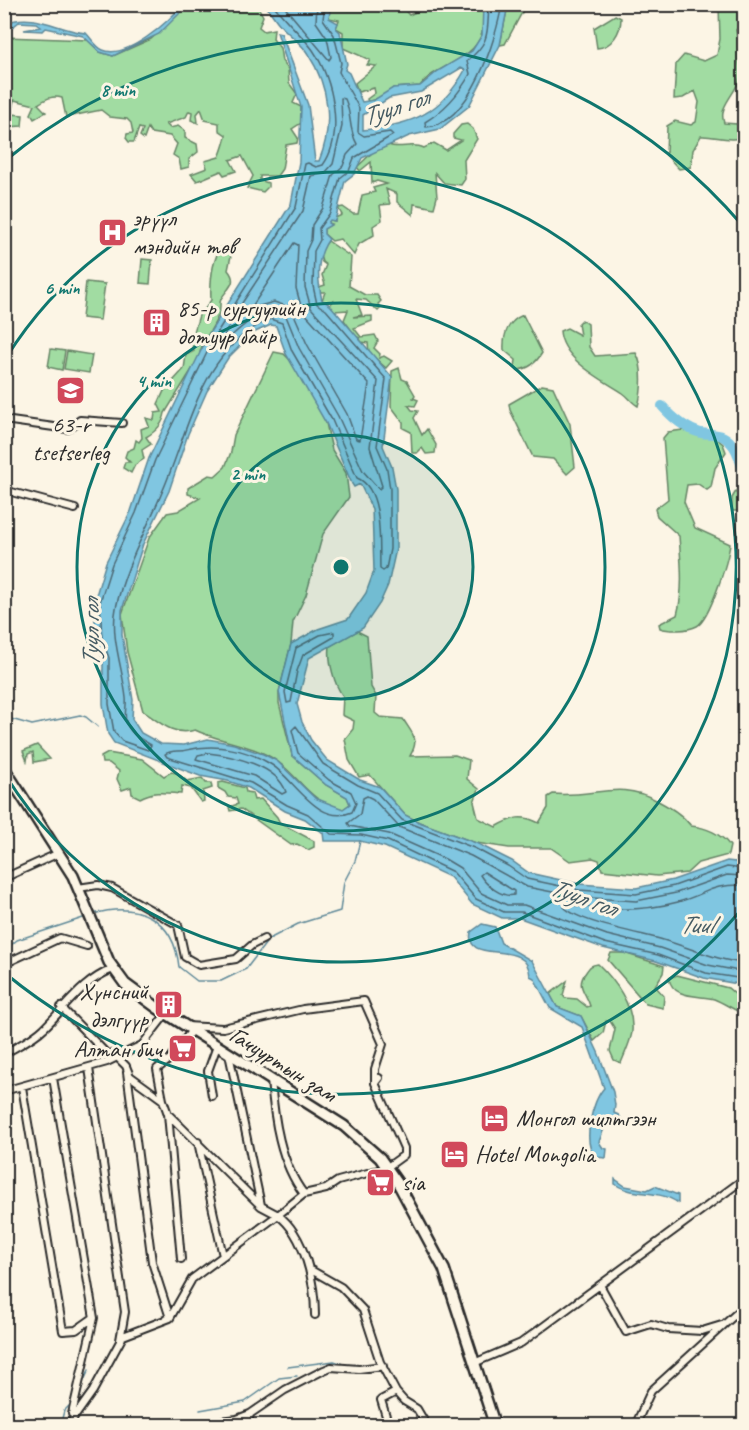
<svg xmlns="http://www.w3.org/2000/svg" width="749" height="1430" font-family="Caveat,sans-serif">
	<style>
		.green { fill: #a1dca2; stroke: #668466; stroke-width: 1.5 }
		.water { fill: #80c6e1; stroke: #5e8898; stroke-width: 1.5; fill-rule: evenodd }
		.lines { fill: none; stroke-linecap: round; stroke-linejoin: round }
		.shore { stroke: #4d6974; stroke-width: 1.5 }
		.stream { stroke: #5e8898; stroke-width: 1.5 }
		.river { stroke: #80c6e1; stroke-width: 10 }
		.street-casing { stroke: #2b2b2b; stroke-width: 10 }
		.secondary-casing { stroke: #2b2b2b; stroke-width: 14 }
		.street { stroke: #fcf5e5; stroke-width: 6 }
		.secondary { stroke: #fcf5e5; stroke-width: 9 }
		.ring { fill: none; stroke: #0f766e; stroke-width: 3 }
		.labels { text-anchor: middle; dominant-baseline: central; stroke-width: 6; stroke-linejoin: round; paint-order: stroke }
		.poi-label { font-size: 24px; fill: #2b2b2b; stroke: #fcf5e5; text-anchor: start }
		.street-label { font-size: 24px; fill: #2b2b2b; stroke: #fcf5e5 }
		.water-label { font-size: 26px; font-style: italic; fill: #445a62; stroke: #fcf5e5 }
		.centre { fill: #0f766e; stroke: #fcf5e5; stroke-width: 3 }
		.ring-label { font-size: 18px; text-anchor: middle; font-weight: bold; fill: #0f766e; stroke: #fcf5e5; stroke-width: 6; stroke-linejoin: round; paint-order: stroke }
	</style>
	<rect width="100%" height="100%" fill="#fcf5e5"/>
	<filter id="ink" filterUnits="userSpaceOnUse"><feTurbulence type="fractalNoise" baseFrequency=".0167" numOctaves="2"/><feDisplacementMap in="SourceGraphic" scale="12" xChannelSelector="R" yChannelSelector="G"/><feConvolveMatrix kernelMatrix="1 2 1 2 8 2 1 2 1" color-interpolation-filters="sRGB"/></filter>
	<g filter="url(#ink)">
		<!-- green -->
		<path class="green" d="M199,4L257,5L263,16L259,27L264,31L274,29L273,39L280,48L282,61L288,69L289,83L297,94L293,103L301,107V123L292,129L298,138L297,143L286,145L282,169L277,176H260V180L268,183V187L263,192L247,188L253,176L242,156L230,160L236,171L224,175L221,171L197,181L191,174L207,168L205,161L219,157C221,154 226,138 226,135L219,130V123L205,120L201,109L197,114L198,123L191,120L192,112L189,111L186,117L166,124L170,128L178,126L185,131V138L197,144L198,152L189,159V167L181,169L179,159L173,155L177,144L170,136L151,133L148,128L144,139L140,136L143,129L139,128L134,142H129L126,138L127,134L133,133L131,123L127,119L110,117L101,110L66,117L62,98C52,95 46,99 38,104L46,112L34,119L31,114L35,105L14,100L11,114L23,115L22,126L7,127L5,122V37L89,40L100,52L113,56L151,39L183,9Z
			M334,5H349V10L356,5H400L409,15L431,5H483C482,14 485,24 482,33C473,62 436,64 420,86L393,88L386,95L368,102L367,99L375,93L374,88L358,92L355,83L376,66L367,65L370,60L343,48V32L336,28L339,20L329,18V10Z
			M508,5H526L505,44L500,45Z
			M719,5H744V20L736,30L737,35L744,41V55L739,61C740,67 741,76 739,81C734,95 718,107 724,123L737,124L742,132L740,138C727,142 714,135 701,136L693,150L691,167L679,169L666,155L667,126L675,121L691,125L696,122L699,102L695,91L683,98L674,99L676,64L684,55L704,61L717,55L720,39Z
			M615,15L621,18C621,32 612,47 597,48L594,28Z
			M467,124L473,129L477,139L464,160L465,179L461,185L444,183L435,173L437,197L434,208L414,204L413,215L397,202V194L386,189L390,204L380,205L382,220L373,226L374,235L359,244L354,255L340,239L332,241L324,234V229L331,224L327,223L330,220L335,221V218L342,215L338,208L343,207L353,214H358L362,195L375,192L373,188L387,184L377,181L372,183L371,162L360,171L357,167L373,152L389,145C399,150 412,142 424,148L434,143L446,150L461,140L453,138V134L461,125Z
			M328,241L351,257L349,286L365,295H377L381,301L378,304L381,308L378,311L366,300L356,299L362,315L353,317L372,316V321L354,328L361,337L375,335L378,341L374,348L380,354L379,358L384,356L392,361L386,368L369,353L368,343L361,342L360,338L350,334L352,331L344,320L348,310L334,311L330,305L333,301L326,303L322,300L325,292H320L319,287L325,285L322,275L326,265L322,262L319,252Z
			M221,247H229L232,251L228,270C239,283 227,288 221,299C219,303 221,308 219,313C214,329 200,342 199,358L165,413C163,425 155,432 146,437L151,444L142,450L144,459L135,465L131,473L123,468L125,462H130L125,457L127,451L134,448L136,440L139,442L142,438L141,429L149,426L146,418L154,420L155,413L162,412L158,404L164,391L184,369L186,355L194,351L191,342L200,312L205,309L211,300C210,282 211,263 221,247Z
			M142,259L152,260L150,284L140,283Z
			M86,282L105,284L100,320L82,318Z
			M523,315L542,353C536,363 529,369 518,370L515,367L516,360L504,350C503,335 508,321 523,315Z
			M582,320L588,324L589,347L595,356L636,353C644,366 642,392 638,406C632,403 629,397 623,393C603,380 562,360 560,331L567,328L580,335L578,324Z
			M51,349L65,351L62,370L48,367Z
			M67,351L92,355L89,373L64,369Z
			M274,352L284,354L295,365L326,423L332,450L346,473L349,497L323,534L306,595L293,622L291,644L279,692V703L292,755L326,785L347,797L350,804L343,809C308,802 302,779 277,761C253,744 220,742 195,730C174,737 159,722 143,711L127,652L122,614L149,538L167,513L178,511L200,498L188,494V488L209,475L215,476L225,467L231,452L234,435Z
			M399,368L402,379L407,381L415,395L413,398L418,400L415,406L408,405L412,410L418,411L414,418L422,435L427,429L436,445L435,453L426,454L422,448L417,453H412L411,432L403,428V422L391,406L392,371Z
			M542,385L553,387L570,424L575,467L567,474L553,459L533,457L510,410L509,404Z
			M683,430L700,436H714L723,444L726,452L715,468L711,487L707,490L698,484L687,485L684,502L695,528L730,544C728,560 710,619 697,626C688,631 669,631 660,628L659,624L677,615C684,589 681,563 679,536L657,516L655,509L668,499L663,438L668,432Z
			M742,481H744V511H732V498Z
			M357,631L367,636L371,687L376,696L375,713L380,717L403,719C413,735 420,739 410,756L455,755L469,760L467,779L479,789L474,802L478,818L496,827C513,817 522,814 539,823L548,808V797L553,794C594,798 619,779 658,801C671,808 682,814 691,826C705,827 722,834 730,846L728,855L698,863L687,873L657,876L602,870L599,860L593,858L570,861L551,848H509L476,843L419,822L405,815L370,775L359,777L349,760L345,739L353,729L354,721L342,715L343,696C334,685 328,660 330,646Z
			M37,745L50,759L34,762L33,752L28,754L27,761L23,751Z
			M108,753L142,759L164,776L171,772L177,773L187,781L202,778L206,783H211L212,788L203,791L204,801L201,802L191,788L182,786L181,794C166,793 155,790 140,798L132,794L131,787L122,790L117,779L119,771L109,763H102L101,757Z
			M223,782L245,788L246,792L252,793L254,800L261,799L277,817L280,823L314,841V847L308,850L297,844L291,845L241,809L230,811L229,807L238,804L236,798L228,797L225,792L218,788V783Z
			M611,953H624L664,966L663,973L655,986L664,996L663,1008L646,1004L608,960Z
			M598,964C615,980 634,1006 632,1031C632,1037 624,1056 621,1063L614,1060L610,1051L615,1029L610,1021H606L603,1033L594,1041L581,1016L557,1007L550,994L567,981L563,995L565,998L577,999L587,1007L590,1006C586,991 575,987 586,972C590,966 591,965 598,964Z
			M677,975L728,988L744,1002V1014C734,1010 724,1003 714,999C699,995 672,999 669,978Z"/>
		<!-- water -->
		<path class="water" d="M182,5H188L159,34L113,56L100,52L83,36L46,28L43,31L24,30L41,27L36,23L19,22L5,33V23C35,11 59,31 86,33C91,38 96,47 103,50C126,60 170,21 182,5Z
			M265,5H331L329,18L338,23L336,28L340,32L347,64L345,70L349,73L362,102L374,100L393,88L420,86L438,71L472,51L482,35L483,5H508L500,45L469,106L440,129L409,136L362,158L354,174L345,181L335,221L330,220L328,223L331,225L324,229V234L329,239C316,257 317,278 322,300L330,305L392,377L383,446L392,467L396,489V549L388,585L380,603L363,628L309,658L297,704L302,722L311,740L327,760L360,780L380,787L405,815L419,822L476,843L512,861L529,873L579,884L636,888L673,880L727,861L744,863V985L704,978L656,961L603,948L520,918H502L472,904L450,877L385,847L360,841H324L323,833L305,819L285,811L249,788L228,781L200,776L114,743L108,734L103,704V659L96,641L94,602L106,562L131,511L149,458L210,332L291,204L299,162L301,107L277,32L281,33L308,105L315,161H319C334,125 329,86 308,54C302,44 293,38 285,30C277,23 272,13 265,5ZM461,68L465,70C441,114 411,125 363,130V115L389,98L421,92ZM271,325L276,326L286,354L326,423L352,484L354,487L360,484L372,509L374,571L366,593L348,619L318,629L291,644L279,692L292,755L326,785L347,797L350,804L343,809L315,798L277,761L263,754L234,744L208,739L184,745L161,744L141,733L132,719L133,700L122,635V610L143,544L169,491L188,434L207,391L228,358L253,333Z
			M482,924L495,927L501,943L532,961L557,1007L581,1016L598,1052L613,1092L615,1105L614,1113L619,1115L623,1122L619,1126L607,1122L606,1123L599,1142L603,1148L607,1149L606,1158L595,1157C582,1142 592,1101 604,1088L582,1027L550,1008L534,978L530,976C528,936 464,967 471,932Z
			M615,1179L625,1186L647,1190L655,1186L678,1195V1203C660,1189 633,1197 615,1184Z"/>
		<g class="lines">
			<!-- shore -->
			<path class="shore" d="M273,4C285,21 302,35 313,50C333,80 345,134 323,165L316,167L308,163L305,164L296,207L216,334L155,460L136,513L112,564L100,602L102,639L109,658V704L114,732L122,741L148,750L151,745C141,739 129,734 126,721C124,714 127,705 126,698C123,669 110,637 116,608C125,566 147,529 163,490C190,427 201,349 270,319L282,323L292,351L332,420L357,478C384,489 379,544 380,569L383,571L386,569L390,549V489L387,469L377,446L386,379L326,310L317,304L313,286L314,251L320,240L319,228L330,213L340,178L349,171L354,158L393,135L390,132L364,136L358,132L359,108L339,72L341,63L334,35L323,19L325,4
				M282,4L329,60L331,57L327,38L316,22L317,4
				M489,4C487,32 491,42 467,61L470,74C459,94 445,110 425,122L426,127C470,124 496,40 502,4
				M341,98L345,99C352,114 348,129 357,144L347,155L343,166L333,175L323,208L312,225L311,240L306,251L305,287L311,308L378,381L370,447L382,486L379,489L363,471L338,416L299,348L286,316C265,302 243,326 228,339L223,337L242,303L303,211L311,176L325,173L333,164L342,126Z
				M294,243L298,245L296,288L302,310L369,384L360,440L356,439L347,414L307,344L293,312L286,306L274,302L256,307L253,305Z
				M334,632V637L303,655L297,671L291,702L287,703L285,692L296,648L320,635Z
				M208,753C233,756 277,765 286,792L282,794L254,776L196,759L198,755Z
				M744,869L727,867L674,886L636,894L579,890L527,879L508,866L474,848L402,820L377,793L358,785L323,764L296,726L292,730L298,753L329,780L351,792L356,803L352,812C318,827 294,779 272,765C247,749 215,743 187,750C180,752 171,750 165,754L167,757L251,783L287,805L308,814L331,834L361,835L388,841L453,872L476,899L504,912H522L605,943L658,955L706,973L744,979
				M484,872L514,891V895C502,898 486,885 480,875Z
				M744,876L727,875L676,893L636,901L578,897L527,887L471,856L399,827L373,799L367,796L363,798L360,814L348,823L350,826L389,834L445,859L460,868L481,893L507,905H524L607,935L660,948L708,965L744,972
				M744,885C711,884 707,894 678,902C641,912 605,911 567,904L564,907C578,922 638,933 660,939C689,947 715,960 744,963"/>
			<!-- stream -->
			<path class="stream" d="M4,721L11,719L32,725L80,715L86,717L98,727
				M93,914C138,901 174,918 179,967L197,981H221L246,969L269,939L298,924L340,911L344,882L355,861L360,841
				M4,951L17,940L86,917
				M288,1367L334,1361L346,1365
				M80,1389L89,1370
				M200,1410L245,1402L279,1378L297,1376
				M60,1426L64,1411L72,1403"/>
			<!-- river -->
			<path class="river" d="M662,406C673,418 685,429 701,433C712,435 722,432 731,443C739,451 740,463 744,473"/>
			<defs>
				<path id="street" d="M4,420L68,429L80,420L122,423
					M4,490L75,509
					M4,878L59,853
					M78,888L98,885L112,888L178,925L185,957L199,965L236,959L252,945L264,939
					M4,964L60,938L87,946
					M61,1007L105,1052L117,1057L126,1066L130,1076L163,1100L168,1114L261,1206L278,1215L304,1194L326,1189L338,1181L386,1168L404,1155V1148L375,1083L379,1078
					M186,1026L223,1028L303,1009L364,1001L383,1044L375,1069V1082
					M4,1054C17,1046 33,1039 44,1028C67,1006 82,981 113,969
					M229,1054L261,1205
					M89,1068L125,1312L120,1340
					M127,1072L152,1262L170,1318
					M53,1078L94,1318L72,1414
					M271,1080C274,1118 280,1163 304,1194
					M22,1087L63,1331L76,1330L93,1318
					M4,1091L107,1062L142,1045L166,1014
					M212,1096L208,1071L217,1046
					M163,1100L157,1069L170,1059L192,1030
					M168,1114L181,1259
					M198,1142L223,1256
					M311,1270L341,1287L363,1310L380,1362L396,1392L404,1401L417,1409L427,1426
					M600,1285L626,1332L651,1324L668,1329L702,1331L725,1324
					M474,1363L521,1343L744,1179
					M204,1423L237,1419L250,1414
					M68,1426L93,1391L123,1336L170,1318L192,1279L278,1215C305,1235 315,1284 315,1315
					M247,1426L250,1414L285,1390L324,1370L331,1367L359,1369L383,1366
					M389,1426L381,1400L396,1392
					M635,1426L651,1391L738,1312"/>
				<path id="secondary" d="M4,768L73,876L109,962L125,984L159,1009L344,1126L380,1158L399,1185L444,1269L495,1426"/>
			</defs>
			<!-- street casing -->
			<use href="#street" class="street-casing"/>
			<!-- secondary casing -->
			<use href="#secondary" class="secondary-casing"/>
			<!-- street -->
			<use href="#street" class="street"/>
			<!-- secondary -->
			<use href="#secondary" class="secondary"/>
		</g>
	</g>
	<!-- distance rings -->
	<circle cx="341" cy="567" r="132" fill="#0f766e" fill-opacity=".12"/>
	<g class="ring">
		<circle cx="341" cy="567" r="132"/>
		<circle cx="341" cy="567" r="264"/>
		<path d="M6 358A395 395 0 1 1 6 776"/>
		<path d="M742 909A527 527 0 0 1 6 974M6 160A527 527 0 0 1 742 225"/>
	</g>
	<!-- icons -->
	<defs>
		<symbol id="hospital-square" viewBox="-11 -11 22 22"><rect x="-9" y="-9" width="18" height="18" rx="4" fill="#d1495b" stroke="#fcf5e5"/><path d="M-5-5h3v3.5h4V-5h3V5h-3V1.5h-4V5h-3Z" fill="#fff"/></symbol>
		<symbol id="building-square" viewBox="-11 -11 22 22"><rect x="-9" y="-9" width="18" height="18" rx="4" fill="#d1495b" stroke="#fcf5e5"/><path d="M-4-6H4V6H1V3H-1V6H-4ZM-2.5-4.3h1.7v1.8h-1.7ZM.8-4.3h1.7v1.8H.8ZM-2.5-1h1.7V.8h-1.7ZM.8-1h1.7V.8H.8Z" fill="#fff"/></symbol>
		<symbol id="school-square" viewBox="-11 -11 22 22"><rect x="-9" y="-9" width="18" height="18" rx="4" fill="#d1495b" stroke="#fcf5e5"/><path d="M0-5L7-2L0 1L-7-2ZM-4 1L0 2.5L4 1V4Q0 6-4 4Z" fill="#fff"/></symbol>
		<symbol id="supermarket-square" viewBox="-11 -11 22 22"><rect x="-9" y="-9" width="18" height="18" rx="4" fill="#d1495b" stroke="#fcf5e5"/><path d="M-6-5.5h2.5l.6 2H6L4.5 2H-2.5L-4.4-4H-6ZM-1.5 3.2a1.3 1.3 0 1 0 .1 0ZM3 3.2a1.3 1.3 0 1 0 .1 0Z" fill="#fff"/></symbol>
		<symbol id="hotel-square" viewBox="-11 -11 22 22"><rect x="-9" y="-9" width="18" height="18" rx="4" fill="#d1495b" stroke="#fcf5e5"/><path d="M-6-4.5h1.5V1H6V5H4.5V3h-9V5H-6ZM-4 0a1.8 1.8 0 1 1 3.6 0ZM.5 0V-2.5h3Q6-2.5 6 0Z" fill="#fff"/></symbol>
	</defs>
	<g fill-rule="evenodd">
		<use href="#hospital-square" x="96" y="216" width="33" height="33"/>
		<use href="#building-square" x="140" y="306" width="33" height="33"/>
		<use href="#school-square" x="54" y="374" width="33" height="33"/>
		<use href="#building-square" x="152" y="988" width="33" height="33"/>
		<use href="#supermarket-square" x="166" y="1032" width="33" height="33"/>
		<use href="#hotel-square" x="478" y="1102" width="33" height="33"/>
		<use href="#hotel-square" x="438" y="1138" width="33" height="33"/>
		<use href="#supermarket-square" x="364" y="1166" width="33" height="33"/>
	</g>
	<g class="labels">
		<!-- poi labels -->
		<g class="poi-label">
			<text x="133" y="218">эрүүл<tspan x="133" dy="28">мэндийн төв</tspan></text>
			<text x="177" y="308">85-р сургуулийн<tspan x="177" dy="28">дотуур байр</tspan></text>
			<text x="71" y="424" text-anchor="middle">63-r<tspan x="71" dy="28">tsetserleg</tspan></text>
			<text x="148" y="991" text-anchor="end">Хүнсний<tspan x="148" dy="28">дэлгүүр</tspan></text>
			<text x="162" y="1049" text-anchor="end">Алтан бич</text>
			<text x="516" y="1118">Монгол шилтгээн</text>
			<text x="475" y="1154">Hotel Mongolia</text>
			<text x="402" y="1182">sia</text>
		</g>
		<!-- street labels -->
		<g class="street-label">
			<text transform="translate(283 1064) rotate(32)">Гачууртын зам</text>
		</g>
		<!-- water labels -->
		<g class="water-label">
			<text transform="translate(395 107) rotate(-18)">Туул гол</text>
			<text transform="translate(90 633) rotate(-90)">Туул гол</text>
			<text transform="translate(583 897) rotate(20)">Туул гол</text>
			<text x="696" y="924">Tuul</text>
		</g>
	</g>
	<circle cx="341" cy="567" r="9" class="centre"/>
	<g class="ring-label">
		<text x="118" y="96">8 min</text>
		<text x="62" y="294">6 min</text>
		<text x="154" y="387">4 min</text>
		<text x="248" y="480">2 min</text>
	</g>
	<!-- margin -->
	<rect width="749" height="1430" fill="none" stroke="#fcf5e5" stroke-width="24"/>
	<rect x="12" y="12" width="725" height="1406" fill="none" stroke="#2b2b2b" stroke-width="2" filter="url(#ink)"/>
</svg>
